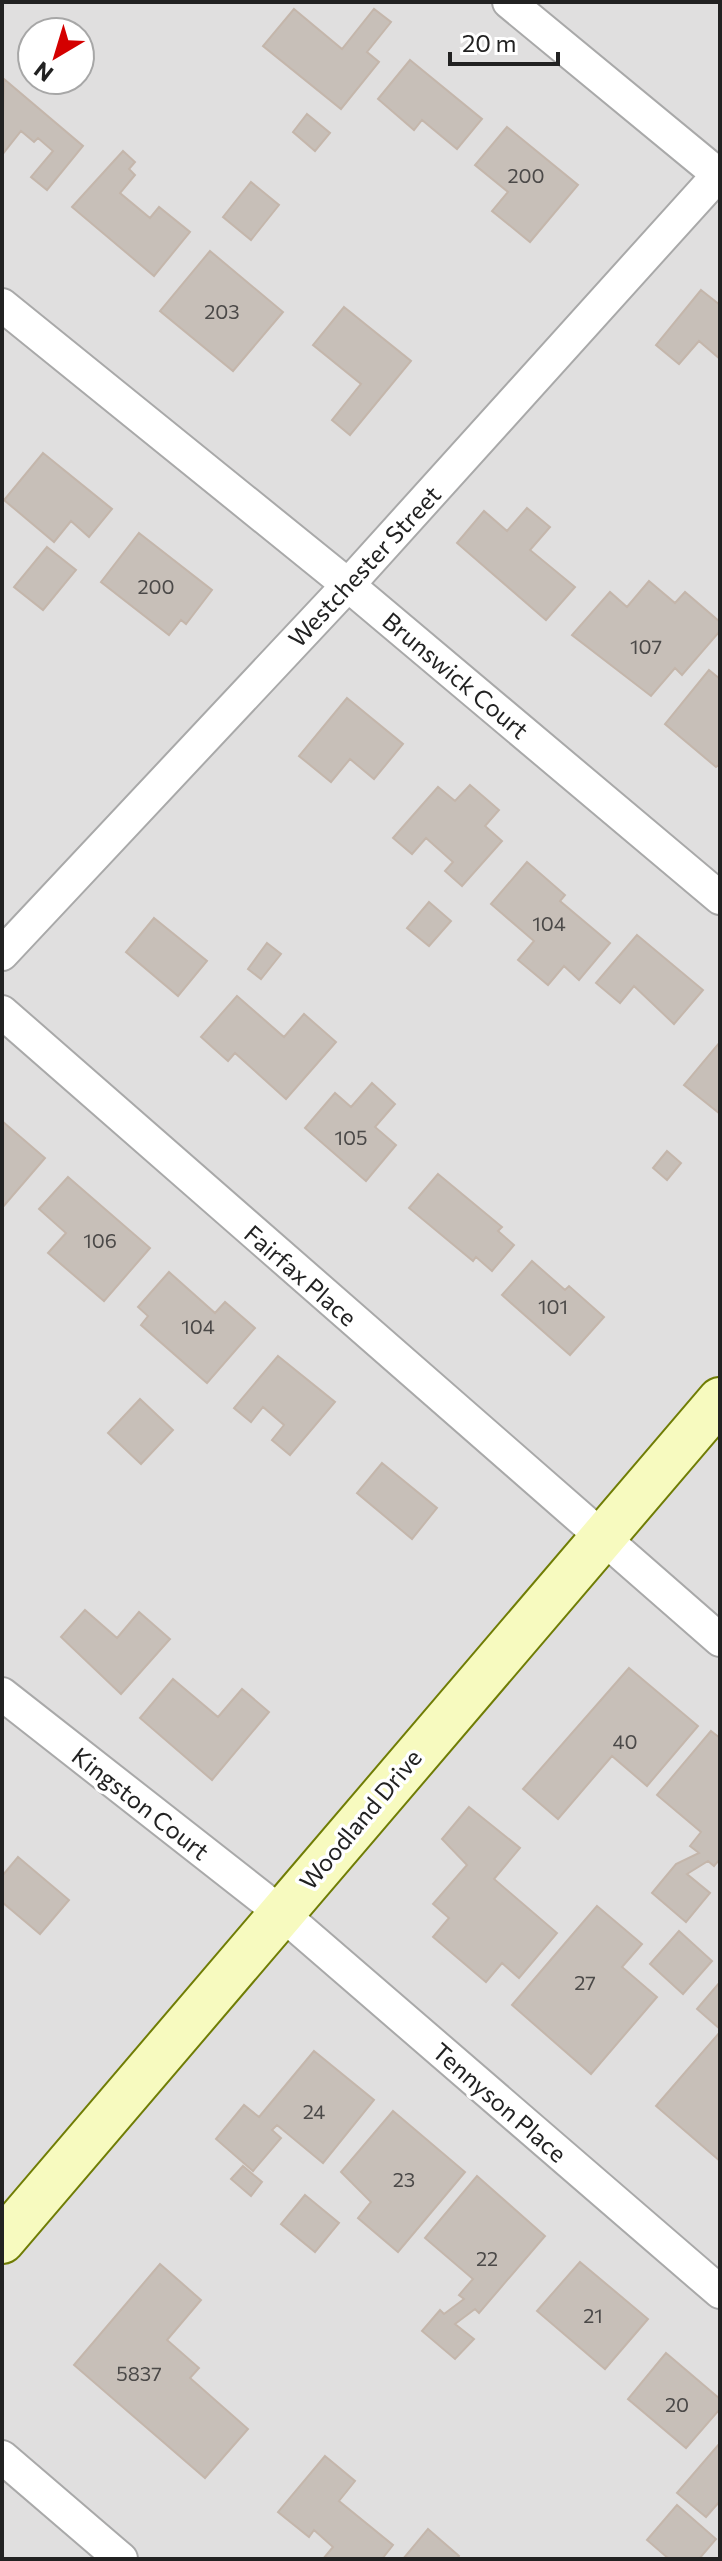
<svg xmlns="http://www.w3.org/2000/svg" width="722" height="2561" font-family="Commissioner,sans-serif">
	<style>
		.residential { fill: #e0dfdf; fill-rule: evenodd }
		.building { fill: #c7bfb8; stroke: #c4b6ab; stroke-width: 2 }
		.lines { fill: none; stroke-linecap: round; stroke-linejoin: round }
		.street-casing { stroke: #a9a9a9; stroke-width: 36 }
		.secondary-casing { stroke: #707d05; stroke-width: 48 }
		.street { stroke: #fff; stroke-width: 32 }
		.secondary { stroke: #f7fabf; stroke-width: 44 }
		.labels { text-anchor: middle; dominant-baseline: central; stroke-width: 7; stroke-linejoin: round; paint-order: stroke }
		.number-label { font-size: 20px; fill: #4b4948 }
		.street-label { font-size: 24px; fill: #222; stroke: #fff }
	</style>
	<rect width="100%" height="100%" fill="#f2efe9"/>
	<!-- residential -->
	<path class="residential" d="M2,2H720V2559H2ZM32,32H80V80H32Z"/>
	<!-- building -->
	<path class="building" d="M294,9L342,49L374,9L391,22L367,52L379,62L341,109L263,46Z
		M410,60L482,119L457,149L422,120L414,130L378,99Z
		M4,79L83,146L47,190L31,177L53,151L38,138L34,142L21,131L2,155Z
		M307,114L330,133L315,151L293,132Z
		M507,127L578,185L530,242L492,211L508,192L475,165Z
		M123,151L135,162L129,169L135,175L120,193L150,218L159,207L190,232L154,276L72,207Z
		M251,182L279,205L251,240L223,217Z
		M210,251L283,312L233,371L160,311Z
		M701,290L720,305V359L699,341L679,364L656,345Z
		M344,307L411,361L350,435L332,420L361,384L313,345Z
		M43,453L112,509L89,537L71,521L54,542L4,500Z
		M527,508L550,527L530,550L575,587L546,620L457,543L484,511L507,531Z
		M139,533L212,590L186,624L181,620L169,635L101,582Z
		M47,547L76,570L43,610L14,587Z
		M649,581L675,603L685,592L720,622V631L682,675L675,668L651,696L572,635L610,592L627,607Z
		M709,670L720,679V764L716,767L665,724Z
		M347,698L403,744L374,779L350,759L331,782L299,756Z
		M470,785L499,810L485,826L502,841L462,886L445,871L453,862L426,838L412,854L393,838L438,787L455,801Z
		M527,862L565,895L560,901L610,943L579,980L564,966L548,985L518,960L534,941L491,904Z
		M429,902L451,921L429,946L407,928Z
		M154,918L207,961L178,996L126,952Z
		M637,935L703,990L674,1024L634,986L620,1003L596,983Z
		M267,943L281,954L261,979L248,969Z
		M237,996L284,1037L304,1014L336,1042L286,1099L235,1053L228,1061L201,1037Z
		M720,1042V1114L684,1085Z
		M372,1083L395,1104L375,1127L396,1145L366,1181L305,1128L335,1093L351,1107Z
		M2,1121L45,1158L2,1208Z
		M667,1151L681,1163L667,1180L653,1168Z
		M438,1174L502,1227L498,1231L514,1245L492,1271L476,1257L473,1261L409,1208Z
		M68,1177L150,1248L104,1301L48,1253L66,1233L39,1209Z
		M532,1261L565,1290L569,1286L604,1317L570,1355L502,1295Z
		M169,1272L215,1313L225,1302L255,1328L207,1383L141,1325L148,1316L138,1307Z
		M278,1356L335,1402L290,1455L272,1440L284,1425L263,1407L251,1422L234,1408Z
		M140,1399L173,1430L141,1464L108,1433Z
		M382,1463L437,1508L412,1539L357,1493Z
		M85,1610L117,1638L139,1612L170,1639L121,1694L61,1637Z
		M629,1668L698,1726L647,1786L612,1756L558,1819L523,1789Z
		M173,1679L218,1717L242,1689L269,1712L212,1780L140,1718Z
		M711,1731L720,1738V1859L714,1866L708,1861L687,1874L710,1893L686,1922L652,1893L676,1864L699,1853L690,1846L701,1832L657,1795Z
		M469,1807L520,1848L494,1879L557,1933L519,1978L502,1963L486,1982L433,1937L449,1918L433,1904L467,1865L442,1839Z
		M18,1857L69,1900L40,1934L2,1902V1876Z
		M597,1906L642,1944L622,1967L657,1997L591,2074L512,2005Z
		M679,1931L712,1961L683,1994L650,1964Z
		M720,1982V2029L697,2009Z
		M720,2032V2161L656,2106Z
		M314,2051L374,2100L323,2163L277,2125L272,2130L281,2138L253,2171L216,2139L244,2105L259,2117Z
		M393,2111L465,2172L398,2252L358,2218L371,2202L341,2172Z
		M243,2166L262,2182L251,2196L231,2179Z
		M477,2176L545,2236L479,2313L475,2309L455,2324L474,2339L455,2359L422,2331L440,2310L444,2314L464,2299L459,2295L473,2279L425,2238Z
		M305,2195L339,2223L315,2252L281,2224Z
		M580,2262L648,2319L605,2369L537,2311Z
		M160,2264L201,2300L167,2340L199,2368L190,2378L248,2429L205,2478L74,2365Z
		M666,2353L720,2399V2409L686,2448L628,2399Z
		M720,2443V2501L706,2517L677,2493Z
		M325,2456L355,2481L339,2501L393,2545L382,2559H323L333,2547L314,2530L309,2537L278,2512Z
		M677,2505L716,2539L699,2559H669L647,2540Z
		M428,2529L459,2556L457,2559H403Z"/>
	<g class="lines">
		<defs>
			<path id="street" d="M509,2L720,176
				M2,305L348,585L720,898
				M2,954L348,585L720,173
				M2,1012L720,1640
				M2,1694L280,1912L720,2292
				M2,2457L121,2559"/>
			<path id="secondary" d="M2,2241L720,1400"/>
		</defs>
		<!-- street casing -->
		<use href="#street" class="street-casing"/>
		<!-- secondary casing -->
		<use href="#secondary" class="secondary-casing"/>
		<!-- street -->
		<use href="#street" class="street"/>
		<!-- secondary -->
		<use href="#secondary" class="secondary"/>
	</g>
	<g class="labels">
		<!-- number labels -->
		<g class="number-label">
			<text x="526" y="175">200</text>
			<text x="222" y="311">203</text>
			<text x="156" y="586">200</text>
			<text x="646" y="646">107</text>
			<text x="549" y="923">104</text>
			<text x="351" y="1137">105</text>
			<text x="100" y="1240">106</text>
			<text x="553" y="1306">101</text>
			<text x="198" y="1326">104</text>
			<text x="625" y="1741">40</text>
			<text x="585" y="1982">27</text>
			<text x="314" y="2111">24</text>
			<text x="404" y="2179">23</text>
			<text x="487" y="2258">22</text>
			<text x="593" y="2315">21</text>
			<text x="139" y="2373">5837</text>
			<text x="677" y="2404">20</text>
		</g>
		<!-- street labels -->
		<g class="street-label">
			<text transform="translate(364 566) rotate(-47)">Westchester Street</text>
			<text transform="translate(456 675) rotate(40)">Brunswick Court</text>
			<text transform="translate(301 1275) rotate(41)">Fairfax Place</text>
			<text transform="translate(141 1803) rotate(38)">Kingston Court</text>
			<text transform="translate(360 1819) rotate(-50)">Woodland Drive</text>
			<text transform="translate(500 2102) rotate(41)">Tennyson Place</text>
		</g>
	</g>
	<!-- border -->
	<rect width="722" height="2561" fill="none" stroke="#222222" stroke-width="8"/>
	<!-- north arrow -->
	<g transform="translate(56 56) rotate(218)"><circle r="38" fill="#ffffff" stroke="#a7a7a7" stroke-width="2"/>
	<path d="M0-6L14 30L0 20L-14 30Z" fill="#d40000"/>
	<text y="-12" font-size="22" font-weight="bold" text-anchor="middle" fill="#222222">N</text>
	</g>
	<!-- scale -->
	<path d="M450 52v12h108v-12" fill="none" stroke="#222222" stroke-width="4"/>
	<text x="462" y="52" font-size="24" fill="#222222" stroke="#ffffff" stroke-width="6" paint-order="stroke">20 m</text>
</svg>
